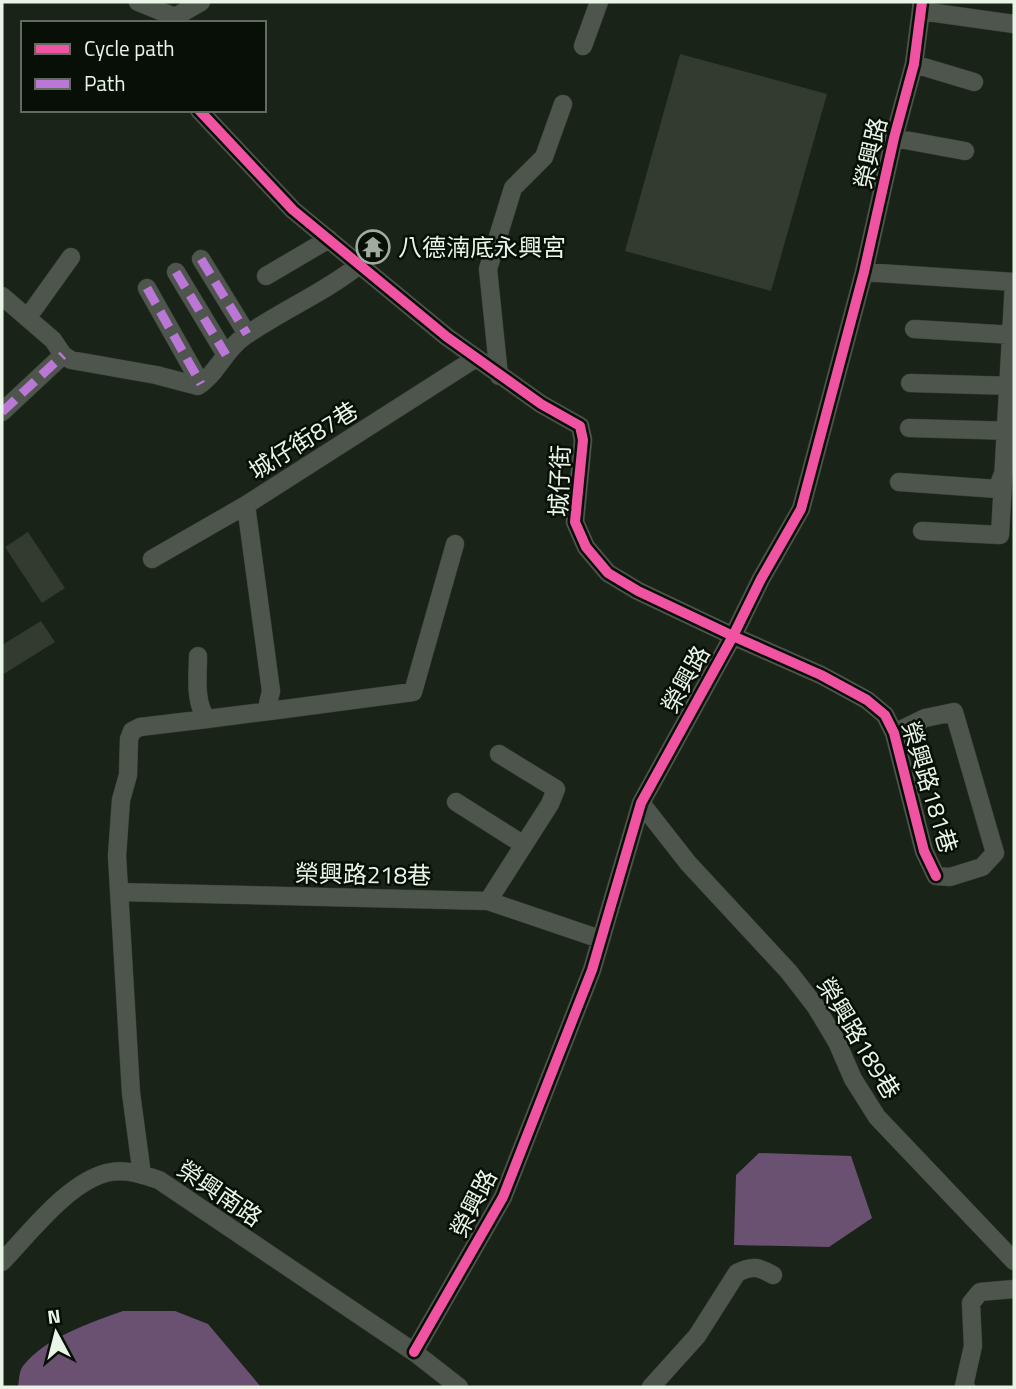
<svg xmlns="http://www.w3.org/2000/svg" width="1016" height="1389" font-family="'Titillium Web','Noto Sans TC',sans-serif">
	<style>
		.water { fill: #6a5071 }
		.building { fill: #333b31 }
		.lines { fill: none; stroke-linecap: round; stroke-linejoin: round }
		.minor-casing { stroke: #373e35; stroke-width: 19 }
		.minor { stroke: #4e554d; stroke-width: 18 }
		.quiet { stroke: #ba77d6; stroke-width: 9; stroke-dasharray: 18 9; stroke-linecap: butt }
		.cycleway-casing { stroke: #070f06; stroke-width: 15 }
		.cycleway { stroke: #f153a3; stroke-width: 10 }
		.labels { text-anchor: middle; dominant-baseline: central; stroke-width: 5; stroke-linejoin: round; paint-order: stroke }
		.street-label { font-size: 24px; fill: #e9f5e7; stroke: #070f06 }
		.poi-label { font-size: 24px; fill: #e9f5e7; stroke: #070f06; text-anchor: start }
	</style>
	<rect width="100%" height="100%" fill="#1a2318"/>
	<!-- water -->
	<path class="water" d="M759,1153L851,1156L872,1218L829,1247L734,1245L736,1175Z
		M123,1311H175L208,1324L261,1387H18C19,1381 19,1371 23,1366C46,1337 90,1323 123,1311Z"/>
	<!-- building -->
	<path class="building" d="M680,54L827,94L771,291L625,251Z
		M386,238V253H363L359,250V242H365V239Z
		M28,532L65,588L42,603L5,547Z
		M41,621L55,642L2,675V645Z"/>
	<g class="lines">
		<defs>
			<path id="minor" d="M138,2L175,17L201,2
				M921,11L1014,24
				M583,46L599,2
				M914,64L974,82
				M199,110L293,210L447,337L541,404L580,426L583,440L575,522L586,547L608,573L638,591L733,636L821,675L867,700L885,715L894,733L924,851L936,876L950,877L982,867L995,853L954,712L925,718L894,733
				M894,138L965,151
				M201,259L247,334
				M176,272L226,355
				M864,272L1014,282
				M266,276L329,239
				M147,288L201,384
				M2,296L53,340L63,355L71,360L156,375L198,386C217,374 225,349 245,336C282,310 324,293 359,265
				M28,317L71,257
				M914,329L1014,335
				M499,376L488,269L513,188L544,157L563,104
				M910,383L1014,386
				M2,412L63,355
				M909,428L1014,431
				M899,482L997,489L1003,474
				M922,531L1000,535
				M1000,535L1014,282
				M152,559L246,505L476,358
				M198,656C198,675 194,703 207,719L270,711L268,704L271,691L246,505
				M270,711L413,692L455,544
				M456,802L524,845
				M641,803L688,863L789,972L816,1007L837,1042L853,1079L877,1117L1014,1261
				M119,892L488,901L600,939
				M488,901L550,804L556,789L499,754
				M142,1175L131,1093L117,856L121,800L128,775L129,739L132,731L140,727L207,719
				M2,1262C29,1234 70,1179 111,1172C127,1169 144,1175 159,1180L414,1352L459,1387
				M414,1352L503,1197L592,970L641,803L733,636L761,579L801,509L864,272L894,138L914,64L922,2
				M651,1387L697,1336L737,1273C752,1265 759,1267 773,1275
				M966,1387L964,1386L973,1346L971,1303L980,1292L1014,1289"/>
		</defs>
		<!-- minor casing -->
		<use href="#minor" class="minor-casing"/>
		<!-- minor -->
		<use href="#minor" class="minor"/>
		<!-- quiet -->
		<path class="quiet" d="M201,259L247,334
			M176,272L226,355
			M147,288L201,384
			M2,412L63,355"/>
		<defs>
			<path id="cycleway" d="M199,110L293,210L447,337L541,404L580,426L583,440L575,522L586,547L608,573L638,591L733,636L821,675L867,700L885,715L894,733L924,851L936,876
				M414,1352L503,1197L592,970L641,803L733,636L761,579L801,509L864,272L894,138L914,64L922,2"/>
		</defs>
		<!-- cycleway casing -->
		<use href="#cycleway" class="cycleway-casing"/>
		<!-- cycleway -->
		<use href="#cycleway" class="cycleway"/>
	</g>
	<!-- icons -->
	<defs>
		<symbol id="temple-ring" viewBox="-11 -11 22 22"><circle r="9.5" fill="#070f06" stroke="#a1ac9f" stroke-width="1.5"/><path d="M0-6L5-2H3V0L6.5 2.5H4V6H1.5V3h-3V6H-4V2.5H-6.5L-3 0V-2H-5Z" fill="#a1ac9f"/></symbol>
	</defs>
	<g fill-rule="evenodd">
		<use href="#temple-ring" x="354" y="228" width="38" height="38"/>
	</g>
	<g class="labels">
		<!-- street labels -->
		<g class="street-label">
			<text transform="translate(870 153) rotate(-77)">榮興路</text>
			<text transform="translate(303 440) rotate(-32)">城仔街87巷</text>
			<text transform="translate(559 481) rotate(-88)">城仔街</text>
			<text transform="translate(685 679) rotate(-61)">榮興路</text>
			<text transform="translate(930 787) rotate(73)">榮興路181巷</text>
			<text transform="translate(363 874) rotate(1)">榮興路218巷</text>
			<text transform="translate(859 1038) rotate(59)">榮興路189巷</text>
			<text transform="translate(220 1193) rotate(34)">榮興南路</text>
			<text transform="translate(473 1203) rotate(-63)">榮興路</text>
		</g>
		<!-- poi labels -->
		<g class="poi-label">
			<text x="398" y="247">八德湳底永興宮</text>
		</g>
	</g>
	<!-- border -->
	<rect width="1016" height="1389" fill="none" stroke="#e9f5e7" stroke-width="7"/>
	<!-- legend -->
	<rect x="21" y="21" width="245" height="91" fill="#070f06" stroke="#616b60" stroke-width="2"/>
	<rect x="35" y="44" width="35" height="10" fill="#f153a3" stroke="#616b60" stroke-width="2"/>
	<text x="84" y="56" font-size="21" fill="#e9f5e7">Cycle path</text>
	<rect x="35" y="79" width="35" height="10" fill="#ba77d6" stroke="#616b60" stroke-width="2"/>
	<text x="84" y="91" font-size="21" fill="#e9f5e7">Path</text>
	<!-- north arrow -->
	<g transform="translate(56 1333) rotate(353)" stroke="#070f06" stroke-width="5" paint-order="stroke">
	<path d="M0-5L12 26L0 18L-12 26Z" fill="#e9f5e7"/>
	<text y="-10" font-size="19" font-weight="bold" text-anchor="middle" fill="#e9f5e7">N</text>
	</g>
</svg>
